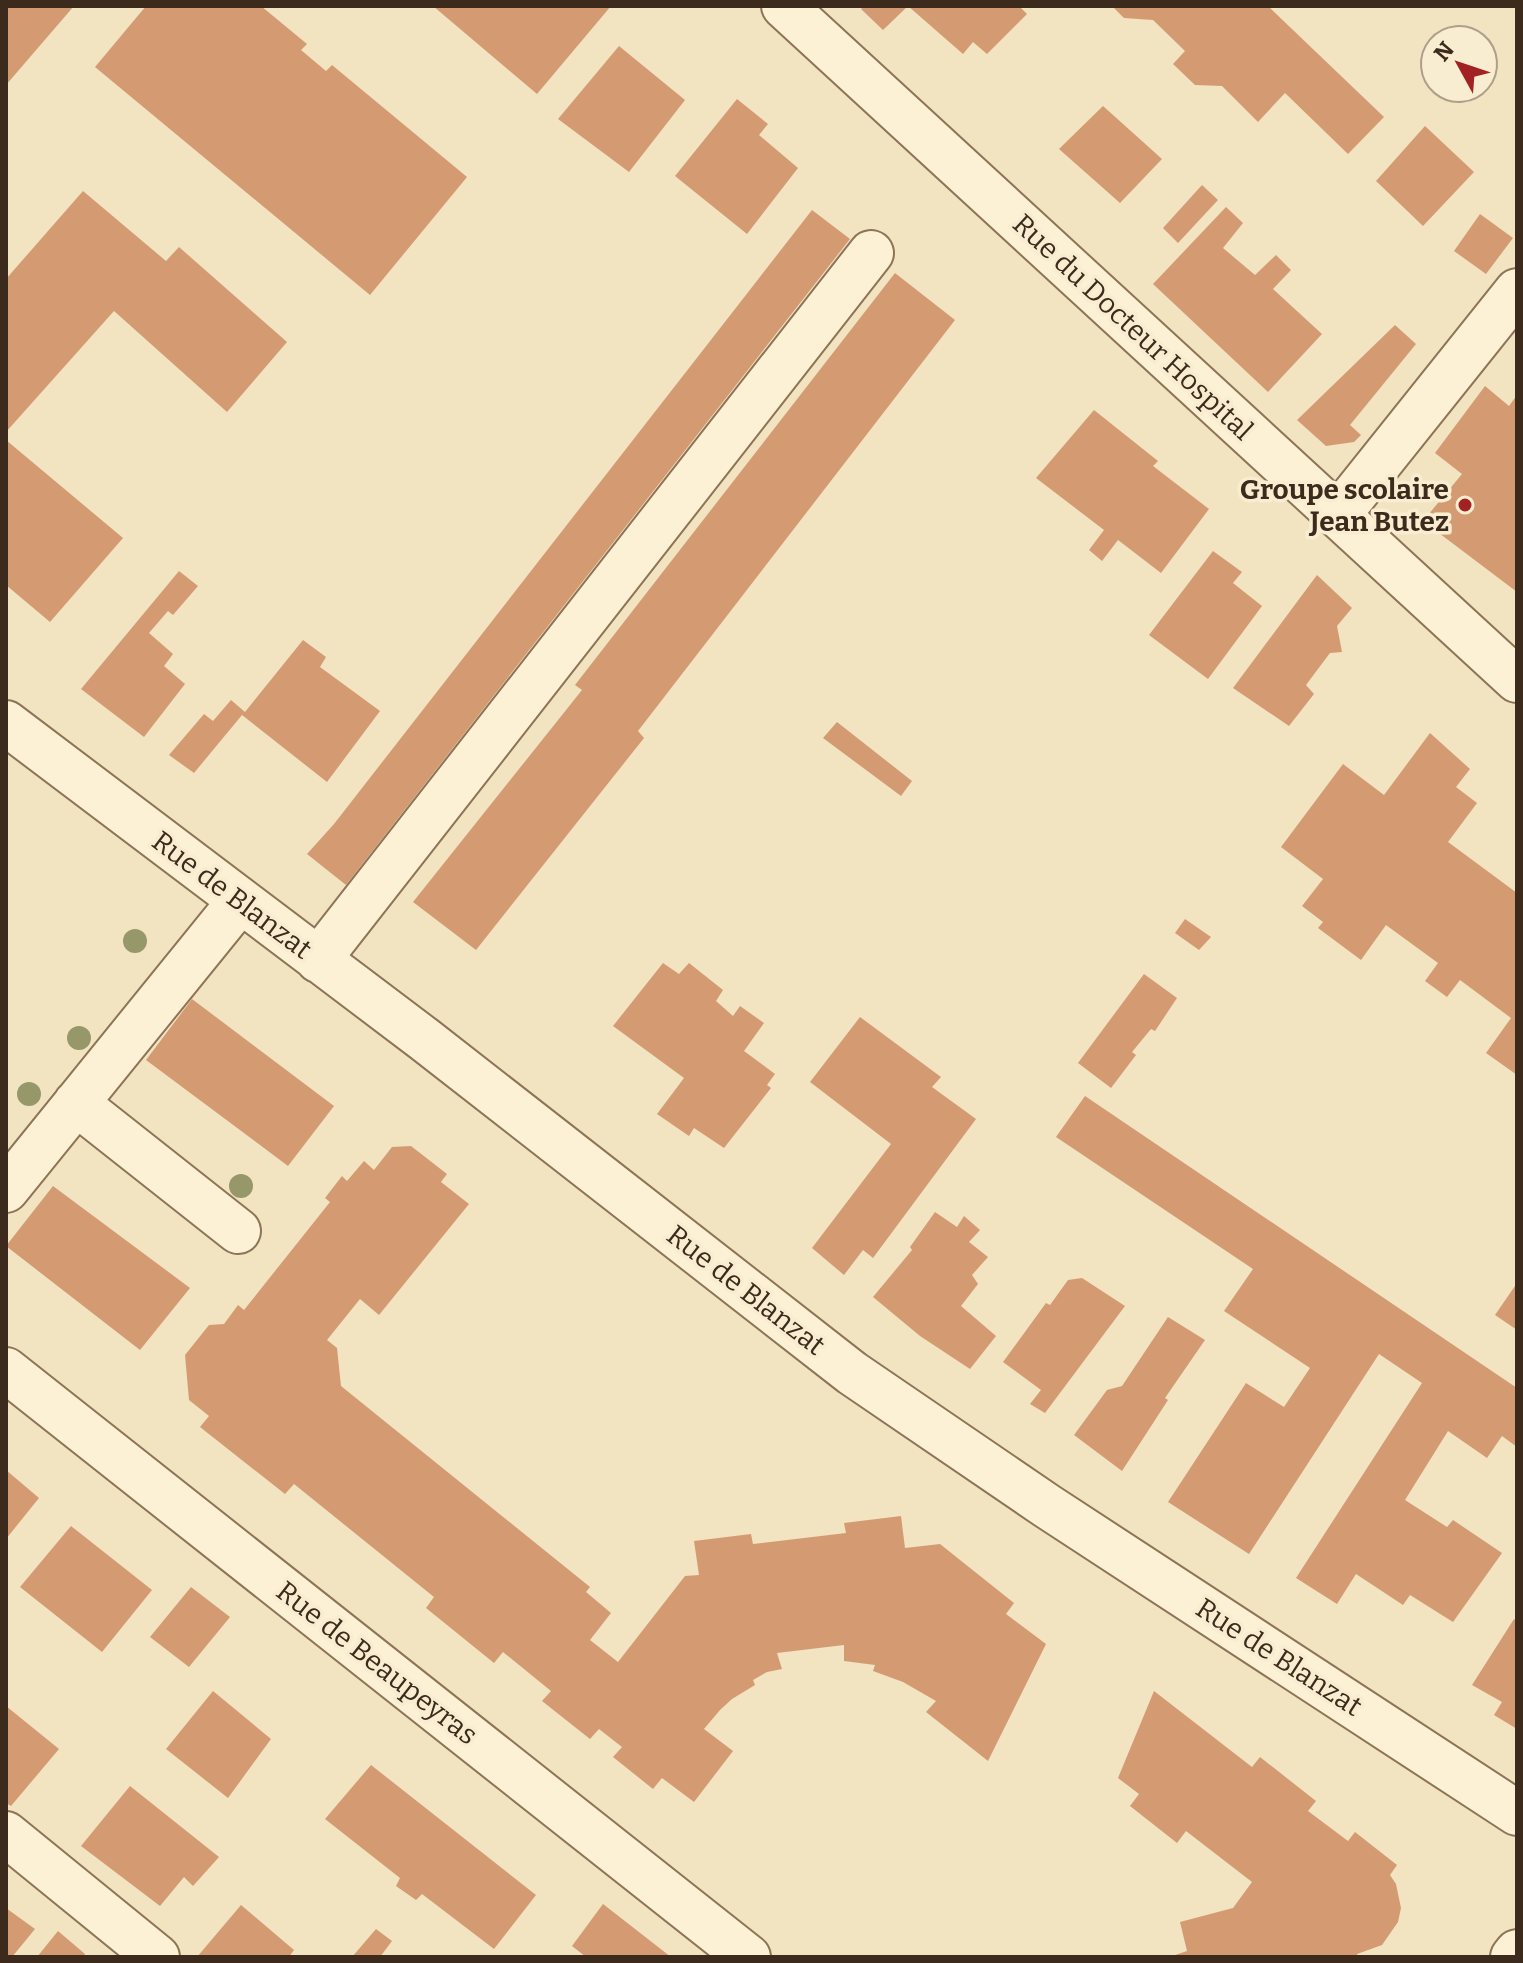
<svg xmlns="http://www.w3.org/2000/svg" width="1523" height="1963" font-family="Bitter,serif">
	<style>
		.building { fill: #d49b73 }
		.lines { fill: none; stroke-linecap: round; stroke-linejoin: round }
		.minor-casing { stroke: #8d7456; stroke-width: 48 }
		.minor { stroke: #fcf0d5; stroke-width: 44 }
		.tree { fill: #979869 }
		.poi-dot { fill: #a22122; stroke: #f9edd1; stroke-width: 3 }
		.labels { text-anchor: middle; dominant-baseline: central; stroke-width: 7; stroke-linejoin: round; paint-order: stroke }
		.street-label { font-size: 28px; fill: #3c2b1c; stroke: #f9edd1 }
		.poi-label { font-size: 28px; font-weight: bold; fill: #3c2b1c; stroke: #f9edd1; text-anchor: end }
	</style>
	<rect width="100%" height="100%" fill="#f2e3c1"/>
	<!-- building -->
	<path class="building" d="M6,6H74L6,85Z
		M146,6H261L307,44L301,50L326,71L332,65L467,177L370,295L95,67Z
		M433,6H611L537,94Z
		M864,6H1019L1027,14L987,54L973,42L963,54L908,6L883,30L861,9Z
		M1112,6H1268L1384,117L1348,154L1285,93L1258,122L1222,86L1195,85L1173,64L1185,51L1153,20L1124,18Z
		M619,46L685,100L629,172L558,119Z
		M737,99L768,124L759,135L798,168L747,234L675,176Z
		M1103,106L1162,159L1120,203L1059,149Z
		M1425,126L1474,172L1423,226L1376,181Z
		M1202,185L1218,200L1178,243L1163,228Z
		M83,191L166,261L179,247L287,342L227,412L114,311L6,432V279Z
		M1226,207L1243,223L1223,248L1255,275L1276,255L1291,270L1273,289L1322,334L1268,392L1153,284Z
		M812,210L850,239L346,885L307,854L334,824Z
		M1480,214L1513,238L1486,274L1454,251Z
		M895,273L955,320L638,731L644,738L476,950L413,902L582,690L575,685Z
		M1395,325L1416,344L1350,425L1361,435L1354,442L1326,446L1297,420Z
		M1485,386L1509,406L1517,395V592L1423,521L1462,474L1435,453Z
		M1094,410L1158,461L1153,466L1209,509L1161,573L1118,540L1102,561L1089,550L1104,530L1036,478Z
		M6,440L123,538L50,622L6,585Z
		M1213,551L1242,572L1233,583L1262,606L1208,679L1149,635Z
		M179,571L198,586L173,615L168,611L149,633L173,654L164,666L185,684L144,737L81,689Z
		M1317,575L1352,608L1337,626L1342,652L1330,653L1306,685L1314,694L1289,726L1233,688Z
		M303,640L326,657L320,667L380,711L327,782L242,715L194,773L169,755L204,714L213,721L231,700L245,712Z
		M837,722L912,781L901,796L823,738Z
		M1430,733L1470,769L1456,787L1477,803L1448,842L1517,893V1075L1486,1053L1511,1018L1460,980L1447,997L1425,981L1438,963L1386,925L1361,960L1318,928L1323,922L1302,906L1323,879L1281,847L1343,764L1384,795Z
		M1185,919L1211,937L1199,950L1175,933Z
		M663,963L679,974L689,963L723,990L716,1001L733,1016L740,1006L764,1023L744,1051L775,1074L767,1085L771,1088L724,1148L694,1128L689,1136L657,1114L684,1078L613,1026Z
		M1144,974L1177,998L1155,1031L1151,1029L1132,1052L1136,1055L1111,1088L1078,1063Z
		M192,999L334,1106L288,1166L146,1060Z
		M860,1017L941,1077L932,1087L976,1119L873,1258L863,1250L844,1275L812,1248L891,1144L810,1082Z
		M1085,1096L1517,1388V1447L1502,1436L1487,1458L1448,1431L1405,1500L1447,1527L1453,1520L1502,1553L1453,1622L1410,1595L1403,1605L1356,1574L1337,1604L1296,1578L1422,1383L1379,1354L1249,1554L1168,1502L1246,1383L1284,1407L1310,1368L1224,1311L1253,1269L1056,1137Z
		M411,1146L447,1174L441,1182L469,1204L379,1315L360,1299L327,1340L337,1348L341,1386L590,1587L586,1592L611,1613L590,1640L618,1662L685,1576L699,1575L694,1541L751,1534L753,1544L846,1533L844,1523L901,1516L905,1548L940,1544L1014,1603L1006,1614L1046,1644L988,1761L926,1712L936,1701L903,1682L873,1671L875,1665L844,1661V1645L777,1653L782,1669L767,1672L753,1680L755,1685L732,1699L720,1710L704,1729L733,1751L694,1802L662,1778L653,1789L613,1757L622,1747L599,1729L590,1739L542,1701L551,1691L503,1652L494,1663L426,1608L434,1597L294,1484L285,1494L200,1427L209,1416L189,1400L185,1355L209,1325L224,1324L238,1305L244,1310L330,1202L325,1198L342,1176L347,1181L364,1161L374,1170L392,1147Z
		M53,1186L190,1288L140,1350L6,1246Z
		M935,1212L957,1227L964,1216L980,1230L969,1242L988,1257L972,1275L978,1284L961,1306L996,1336L970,1369L920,1336L873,1297L912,1250L910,1247Z
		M1082,1278L1125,1306L1045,1413L1030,1404L1041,1390L1003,1362L1046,1303L1050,1305L1068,1280Z
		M1517,1283V1330L1495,1315Z
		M1168,1317L1205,1340L1165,1398L1168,1400L1122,1471L1074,1435L1107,1390L1122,1386Z
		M6,1470L39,1498L6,1539Z
		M71,1526L152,1590L102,1652L20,1587Z
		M191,1587L230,1617L189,1667L150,1637Z
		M1514,1619L1517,1621V1729L1494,1715L1502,1702L1472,1685Z
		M213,1691L271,1739L228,1798L166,1749Z
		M1154,1691L1252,1767L1260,1757L1316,1801L1308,1811L1348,1841L1355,1832L1397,1865L1390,1875L1396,1884L1401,1908L1398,1922L1382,1945L1357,1954L1358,1957H1169L1187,1951L1180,1922L1233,1908L1252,1882L1186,1831L1177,1843L1130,1806L1139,1794L1118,1778Z
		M6,1706L59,1749L11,1806L6,1803Z
		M371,1765L536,1895L494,1949L422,1894L416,1900L396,1886L400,1878L325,1819Z
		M130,1786L219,1857L193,1886L184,1877L160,1906L81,1846Z
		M603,1904L671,1957H586L572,1946Z
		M241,1905L294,1950L289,1957H197Z
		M6,1908L35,1929L12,1957H6Z
		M376,1929L392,1941L380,1957H352Z
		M58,1931L85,1954L83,1957H37Z"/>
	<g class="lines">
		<defs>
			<path id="minor" d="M784,6L1517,680
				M1338,515L1517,291
				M6,723L424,1039L852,1373L1047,1506L1517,1813
				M318,960L871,253
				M76,1103L238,1231
				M6,1190L240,901
				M6,1370L748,1957
				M6,1834L157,1957
				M1513,1957L1517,1952"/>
		</defs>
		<!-- minor casing -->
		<use href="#minor" class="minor-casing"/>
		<!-- minor -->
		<use href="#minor" class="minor"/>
	</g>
	<!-- trees -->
	<g class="tree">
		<circle cx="135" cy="941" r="12"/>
		<circle cx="79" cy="1038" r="12"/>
		<circle cx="29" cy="1094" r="12"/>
		<circle cx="241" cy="1186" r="12"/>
	</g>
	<!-- markers -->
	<circle class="poi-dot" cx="1465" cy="505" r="8"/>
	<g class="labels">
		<!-- street labels -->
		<g class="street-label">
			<text transform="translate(1133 327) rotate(43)">Rue du Docteur Hospital</text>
			<text transform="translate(232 895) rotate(37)">Rue de Blanzat</text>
			<text transform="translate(746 1290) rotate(38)">Rue de Blanzat</text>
			<text transform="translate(1279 1657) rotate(33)">Rue de Blanzat</text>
			<text transform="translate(377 1663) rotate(38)">Rue de Beaupeyras</text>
		</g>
		<!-- poi labels -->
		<g class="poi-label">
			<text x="1449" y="489">Groupe scolaire<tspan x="1449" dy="32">Jean Butez</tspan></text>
		</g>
	</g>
	<!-- border -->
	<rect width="1523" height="1963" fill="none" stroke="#3c2b1c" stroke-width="16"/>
	<!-- north arrow -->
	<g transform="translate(1459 64) rotate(310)"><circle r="38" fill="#f9edd1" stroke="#ad9f89" stroke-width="2"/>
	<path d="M0-6L14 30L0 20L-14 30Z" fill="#a22122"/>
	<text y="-12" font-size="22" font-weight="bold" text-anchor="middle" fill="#3c2b1c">N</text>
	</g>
</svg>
